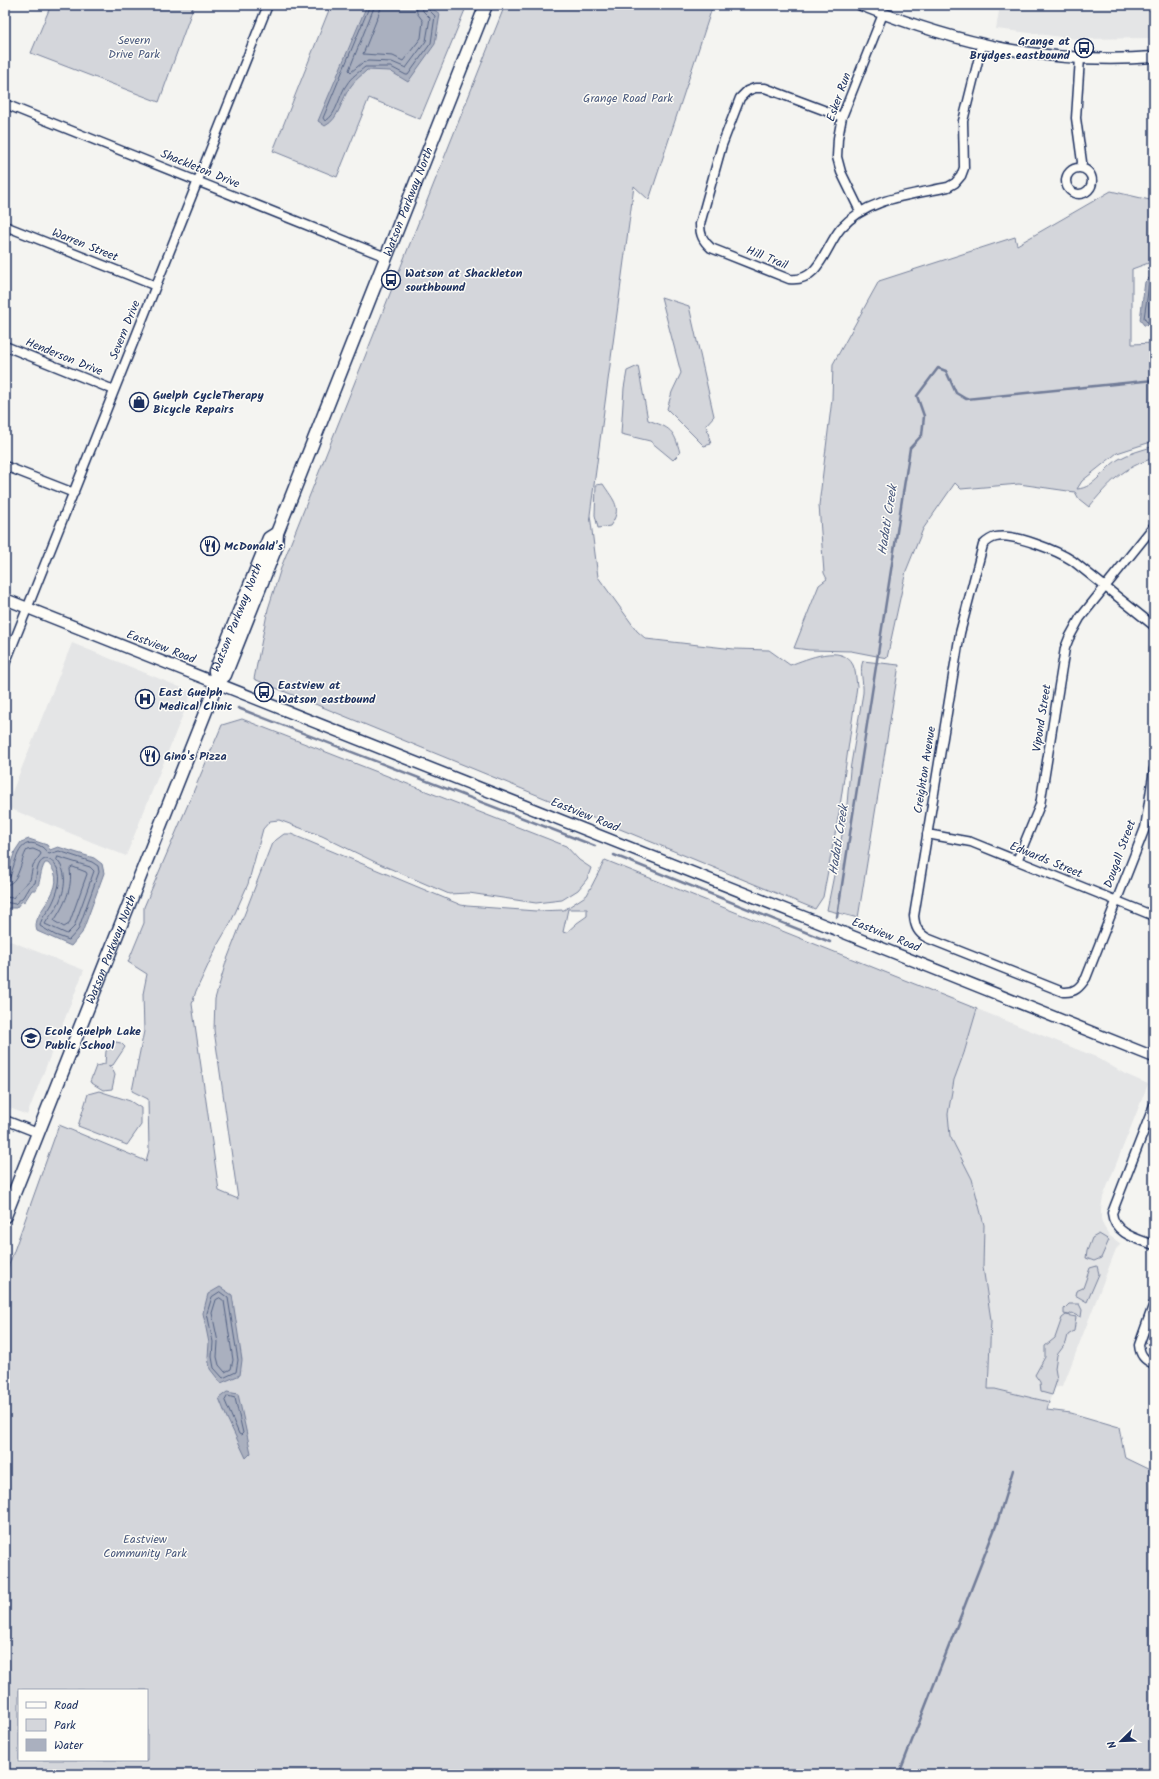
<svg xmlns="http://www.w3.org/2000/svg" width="1159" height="1779" font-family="Kalam,sans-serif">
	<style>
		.built { fill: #e4e5e6 }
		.green { fill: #d4d6db; stroke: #78829c; fill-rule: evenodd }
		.water { fill: #aab0bf; stroke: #717c98 }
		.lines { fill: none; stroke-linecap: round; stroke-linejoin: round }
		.shore { stroke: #546385; stroke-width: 1 }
		.stream { stroke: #717c98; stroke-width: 2.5 }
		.minor-casing { stroke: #1b2f5e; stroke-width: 11 }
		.tertiary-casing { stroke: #1b2f5e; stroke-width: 13 }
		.secondary-casing { stroke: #1b2f5e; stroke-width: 15 }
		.minor { stroke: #fdfcf7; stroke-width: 8 }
		.tertiary { stroke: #fdfcf7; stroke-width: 10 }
		.secondary { stroke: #fdfcf7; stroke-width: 12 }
		.labels { text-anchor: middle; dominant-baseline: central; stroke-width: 3; stroke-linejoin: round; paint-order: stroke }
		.park-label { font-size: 12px; fill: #49597d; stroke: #fdfcf7 }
		.poi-label { font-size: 12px; font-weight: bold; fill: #1b2f5e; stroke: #fdfcf7; text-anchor: start }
		.street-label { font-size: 12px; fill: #1b2f5e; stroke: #fdfcf7 }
		.water-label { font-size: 13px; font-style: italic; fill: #46567b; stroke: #fdfcf7 }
	</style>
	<rect width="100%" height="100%" fill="#f4f4f1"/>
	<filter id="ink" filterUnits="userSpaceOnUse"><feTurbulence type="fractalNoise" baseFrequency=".025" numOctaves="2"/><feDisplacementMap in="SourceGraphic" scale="8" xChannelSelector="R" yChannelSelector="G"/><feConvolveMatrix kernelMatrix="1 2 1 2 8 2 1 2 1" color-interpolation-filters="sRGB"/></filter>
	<g filter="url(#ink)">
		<!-- built -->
		<path class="built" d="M1000,5H1154V38L1078,39L996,29Z
			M72,643L192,692L126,856L6,807Z
			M5,939L84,970L27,1115L5,1106Z
			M977,1009L1096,1057L1125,1074L1148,1084L1103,1197L1101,1209V1219L1104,1227L1110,1236L1121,1244L1116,1249L1063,1386L1054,1388L1049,1402L995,1389L988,1390L991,1320L983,1267L984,1225L972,1179L950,1136L948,1114L954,1080L964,1053Z"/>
		<!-- green -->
		<path class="green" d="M51,5H194L159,102L31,53Z
			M331,5H467L420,119L369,98L337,177L273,151Z
			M505,5H713L649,200L634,186L590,515L598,577L637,631L646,639L734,649L769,650L790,665C807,659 842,643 853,665C856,671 856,680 857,686L839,813L823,897L815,909L254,679L268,609L282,565Z
			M1111,191L1154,201V261L1132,269V344L1154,343V441L1117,453L1082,481L1077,489C1095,488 1104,468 1119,459C1129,453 1143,450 1154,446V458C1122,468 1110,482 1089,507L1079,499L1075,492L1019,484L961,489L955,483L923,529L906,571L887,658L851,651L809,650L794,648L819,585L827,579L824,573L819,505L832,399L833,364L879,281L1015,237L1017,245Z
			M661,297L689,306L714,416L706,425L711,444L704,446L667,409L672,392L681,373Z
			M638,366L648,420C670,428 674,429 680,453L673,460L650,441L621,434L624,388L627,371Z
			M603,484C614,501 623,508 610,526L598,528L595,515L596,485Z
			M863,661L899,665L858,918L827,910L846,815L850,770L863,693C864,683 859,670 863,661Z
			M242,719L566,846L579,860L591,868L587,879L578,890L562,900L536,903L469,893L449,894L375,862L322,836L279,820L270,821L263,829L248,884L231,922L218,944L196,991L192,1004L219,1191L238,1199L214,1030L215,999L226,962L272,843L284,834H291L461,905L467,906L536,911L564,910L587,895L605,860L977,1009L964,1053L954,1080L948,1114L950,1136L972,1179L984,1225L983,1267L991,1320L988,1389H995L1049,1402L1047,1410L1071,1413L1119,1427L1125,1458L1154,1472V1774H5V1276L59,1125L146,1161L149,1150L148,1099L132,1091L144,1031L143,994L147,974L128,962L144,923V907L222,725ZM568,909H587V916L577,923L566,933L563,932ZM19,1690H147V1760H19Z
			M116,1042L121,1043L125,1047L113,1065L108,1066L112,1068L115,1075L112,1089L103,1090L90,1082L96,1066L105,1064L106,1051Z
			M99,1091L130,1101L141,1108V1125L127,1145L78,1126L88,1094Z
			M1099,1234L1109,1240L1101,1258L1094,1261L1086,1258L1087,1251L1092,1238Z
			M1097,1266L1099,1274L1087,1302L1075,1295L1076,1291L1083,1288L1090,1268Z
			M1069,1304H1079L1082,1310L1081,1317L1072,1313L1069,1315L1064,1314V1309Z
			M1066,1315L1076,1317L1074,1331L1068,1335L1066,1343L1057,1355L1055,1368L1057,1380L1052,1395L1041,1392L1040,1382L1035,1375L1045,1357V1346L1055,1338L1062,1318Z"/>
		<!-- water -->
		<path class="water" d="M367,5H427L440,14L435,44L408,82L390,71L367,70C362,75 355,80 351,86C341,98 340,119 325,126L318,121Z
			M1149,278L1154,280V327L1144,325L1140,320L1145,282Z
			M29,839L47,845L50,850L58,847L94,858L102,864L104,873L82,933L71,946L37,931C29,911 73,889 48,863H45C40,871 41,881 36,890H32L25,901L21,902L16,908H9L5,906V880L15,851L21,842Z
			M220,1287L232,1295L242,1360L240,1375L221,1383L210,1369L208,1357L209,1343L203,1313L208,1294Z
			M227,1392L238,1394L251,1453L246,1458L227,1418L219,1398Z"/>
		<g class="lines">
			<!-- shore -->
			<path class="shore" d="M370,5L323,118L325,121C337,116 339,94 347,84C351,77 359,72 365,67H391L406,75H408L431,43L435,16L428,9L427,5
				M375,5L349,70L351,72L362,63L368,61L392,62L406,68L426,41L430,18L423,11L422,5
				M381,5L380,11L363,54L393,56L403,61L421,38L423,21L417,13L416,5
				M1154,283L1149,285L1144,318L1147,322L1154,323
				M58,857L90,867L94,871L74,927L67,934L45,924C48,918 53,913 56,908C65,893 69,873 57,860Z
				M73,867L86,872L87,874L69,924L64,927L54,921C64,905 73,889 70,869Z
				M5,880L10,877C16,861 19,833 42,847C45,849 46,852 49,854L59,851L92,862L98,866L99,872L78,930L69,940L55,935L40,926C41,917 48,912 52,904C57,894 63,878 57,868C54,863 51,859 45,859C36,862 37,875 35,883L29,887L23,897L15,904L5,902
				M5,885C20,884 20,860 27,850L33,849L40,852L41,854L33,865L30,880C26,883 16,894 13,898L5,897
				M220,1292L228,1298L238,1360L236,1372L223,1378L214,1368L212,1357L213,1342L207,1313L212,1297Z
				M220,1298L224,1301L233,1360L231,1369L225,1372L219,1365L217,1357L218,1342L212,1313L216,1300Z
				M228,1396L235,1398L243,1433L241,1435L239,1434L225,1401Z"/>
			<!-- stream -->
			<path class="stream" d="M238,708L595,846
				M614,855L830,942
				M837,917L910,448L922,435L924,416L917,396L938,368L946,371L956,393L966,399L1154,380
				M899,1774L997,1523L1013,1470"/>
			<defs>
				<path id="minor" d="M1080,58L1076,118L1082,162L1081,168
					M5,104L386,257
					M842,117L765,88H755L747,91L740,98L722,145L700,224C700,235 703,241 711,248L789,279C819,283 825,247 841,228C868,198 911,195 948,187L955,183L961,176L964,168L963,121L982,45
					M1066 181a13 13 0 1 1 26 0a13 13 0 1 1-26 0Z
					M860,211L841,172L837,157L838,138L842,117L883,14
					M5,226L156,286
					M5,346L114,390
					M5,466L74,493
					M1154,626L1073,561C1058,551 1014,533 996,537C991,538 987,541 983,545L960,633L914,916C915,927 918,933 927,938L1063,992C1075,993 1080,987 1086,978L1140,841L1145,828L1154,769
					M5,664L268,5
					M927,834L971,842L1154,916
					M1017,861L1040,805L1065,648L1069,638L1080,618L1154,526
					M1154,1105L1112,1213C1114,1234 1138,1239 1154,1245
					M5,1120L38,1133
					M1154,1303L1139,1345C1140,1355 1144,1360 1154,1364"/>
				<path id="tertiary" d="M861,5C959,44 1048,65 1154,57
					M5,599L817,922L1154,1057"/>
				<g id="secondary">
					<path id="s1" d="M217,683L215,671L269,538L277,533"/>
					<path id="s2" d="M5,1216L217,683L225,675L276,547L277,533L486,5"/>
				</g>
			</defs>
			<!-- minor casing -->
			<use href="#minor" class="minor-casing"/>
			<!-- tertiary casing -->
			<use href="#tertiary" class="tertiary-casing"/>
			<!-- secondary casing -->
			<use href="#secondary" class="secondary-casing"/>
			<!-- minor -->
			<use href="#minor" class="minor"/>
			<!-- tertiary -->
			<use href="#tertiary" class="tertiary"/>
			<!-- secondary -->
			<use href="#secondary" class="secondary"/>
		</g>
	</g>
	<!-- icons -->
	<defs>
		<symbol id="bus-ring" viewBox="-11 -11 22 22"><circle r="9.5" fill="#fdfcf7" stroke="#1b2f5e" stroke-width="1.5"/><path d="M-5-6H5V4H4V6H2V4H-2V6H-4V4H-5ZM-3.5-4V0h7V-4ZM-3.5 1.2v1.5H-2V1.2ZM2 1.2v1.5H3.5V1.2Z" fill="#1b2f5e"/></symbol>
		<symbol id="shop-ring" viewBox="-11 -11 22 22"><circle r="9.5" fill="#fdfcf7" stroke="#1b2f5e" stroke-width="1.5"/><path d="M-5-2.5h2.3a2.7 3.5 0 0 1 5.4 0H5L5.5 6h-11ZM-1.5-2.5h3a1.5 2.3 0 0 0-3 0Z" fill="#1b2f5e"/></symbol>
		<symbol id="restaurant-ring" viewBox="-11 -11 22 22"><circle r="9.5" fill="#fdfcf7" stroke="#1b2f5e" stroke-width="1.5"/><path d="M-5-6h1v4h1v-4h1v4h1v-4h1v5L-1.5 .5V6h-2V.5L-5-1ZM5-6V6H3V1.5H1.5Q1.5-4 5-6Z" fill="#1b2f5e"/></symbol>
		<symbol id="hospital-ring" viewBox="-11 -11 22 22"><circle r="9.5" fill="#fdfcf7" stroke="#1b2f5e" stroke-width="1.5"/><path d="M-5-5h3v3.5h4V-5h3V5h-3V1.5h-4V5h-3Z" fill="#1b2f5e"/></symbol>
		<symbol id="school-ring" viewBox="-11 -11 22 22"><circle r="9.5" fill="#fdfcf7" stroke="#1b2f5e" stroke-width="1.5"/><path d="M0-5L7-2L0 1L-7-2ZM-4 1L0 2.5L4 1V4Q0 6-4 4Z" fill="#1b2f5e"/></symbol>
	</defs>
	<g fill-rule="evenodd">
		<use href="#bus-ring" x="1073" y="37" width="22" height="22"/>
		<use href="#bus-ring" x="380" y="269" width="22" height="22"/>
		<use href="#shop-ring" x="128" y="391" width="22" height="22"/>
		<use href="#restaurant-ring" x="199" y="535" width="22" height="22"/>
		<use href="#bus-ring" x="253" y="681" width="22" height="22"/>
		<use href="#hospital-ring" x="134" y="688" width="22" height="22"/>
		<use href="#restaurant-ring" x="139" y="745" width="22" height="22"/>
		<use href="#school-ring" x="20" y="1027" width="22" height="22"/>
	</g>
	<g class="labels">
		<!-- park labels -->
		<g class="park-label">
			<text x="134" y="40">Severn<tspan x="134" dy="14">Drive Park</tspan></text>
			<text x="628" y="98">Grange Road Park</text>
			<text x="145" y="1539">Eastview<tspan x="145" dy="14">Community Park</tspan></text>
		</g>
		<!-- poi labels -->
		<g class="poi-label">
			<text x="1070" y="41" text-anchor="end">Grange at<tspan x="1070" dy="14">Brydges eastbound</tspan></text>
			<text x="405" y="273">Watson at Shackleton<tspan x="405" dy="14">southbound</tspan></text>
			<text x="153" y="395">Guelph CycleTherapy<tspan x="153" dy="14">Bicycle Repairs</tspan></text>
			<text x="224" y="546">McDonald's</text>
			<text x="278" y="685">Eastview at<tspan x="278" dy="14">Watson eastbound</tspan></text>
			<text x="159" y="692">East Guelph<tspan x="159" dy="14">Medical Clinic</tspan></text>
			<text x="164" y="756">Gino's Pizza</text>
			<text x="45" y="1031">Ecole Guelph Lake<tspan x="45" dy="14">Public School</tspan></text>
		</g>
		<!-- street labels -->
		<g class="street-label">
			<text transform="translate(839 97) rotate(-70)">Esker Run</text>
			<text transform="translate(200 169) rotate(22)">Shackleton Drive</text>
			<text stroke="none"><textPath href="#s2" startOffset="1093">Watson Parkway North</textPath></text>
			<text transform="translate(85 245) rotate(22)">Warren Street</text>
			<text transform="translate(767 258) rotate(22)">Hill Trail</text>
			<text transform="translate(125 330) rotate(-68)">Severn Drive</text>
			<text transform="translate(64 357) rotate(22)">Henderson Drive</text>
			<text stroke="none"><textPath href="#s1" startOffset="70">Watson Parkway North</textPath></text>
			<text transform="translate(161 647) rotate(21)">Eastview Road</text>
			<text transform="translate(1042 718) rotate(-81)">Vipond Street</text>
			<text transform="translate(925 770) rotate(-81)">Creighton Avenue</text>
			<text transform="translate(585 815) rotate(22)">Eastview Road</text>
			<text transform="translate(1120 854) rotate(-70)">Dougall Street</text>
			<text transform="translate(1046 860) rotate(22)">Edwards Street</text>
			<text transform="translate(886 935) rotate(22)">Eastview Road</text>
			<text stroke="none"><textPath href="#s2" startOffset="287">Watson Parkway North</textPath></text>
		</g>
		<!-- water labels -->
		<g class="water-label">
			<text transform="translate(888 520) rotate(-81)">Hadati Creek</text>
			<text transform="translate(839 840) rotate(-81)">Hadati Creek</text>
		</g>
	</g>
	<!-- margin -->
	<rect width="1159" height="1779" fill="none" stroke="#fdfcf7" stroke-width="20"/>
	<rect x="10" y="10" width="1139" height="1759" fill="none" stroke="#1b2f5e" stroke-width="1.5" filter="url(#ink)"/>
	<!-- legend -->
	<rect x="18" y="1689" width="130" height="72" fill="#fdfcf7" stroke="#a3aaba"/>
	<rect x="26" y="1702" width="20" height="6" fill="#fdfcf7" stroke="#a3aaba"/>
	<text x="54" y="1709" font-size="12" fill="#1b2f5e">Road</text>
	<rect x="26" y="1719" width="20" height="12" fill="#d4d6db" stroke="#a3aaba"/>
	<text x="54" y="1729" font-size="12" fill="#1b2f5e">Park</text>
	<rect x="26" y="1739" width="20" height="12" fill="#aab0bf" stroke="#a3aaba"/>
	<text x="54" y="1749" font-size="12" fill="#1b2f5e">Water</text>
	<!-- north arrow -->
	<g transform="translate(1121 1741) rotate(247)" stroke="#fdfcf7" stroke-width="3" paint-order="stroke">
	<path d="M0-3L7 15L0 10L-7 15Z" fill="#1b2f5e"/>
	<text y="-6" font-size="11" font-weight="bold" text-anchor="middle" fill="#1b2f5e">N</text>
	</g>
</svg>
